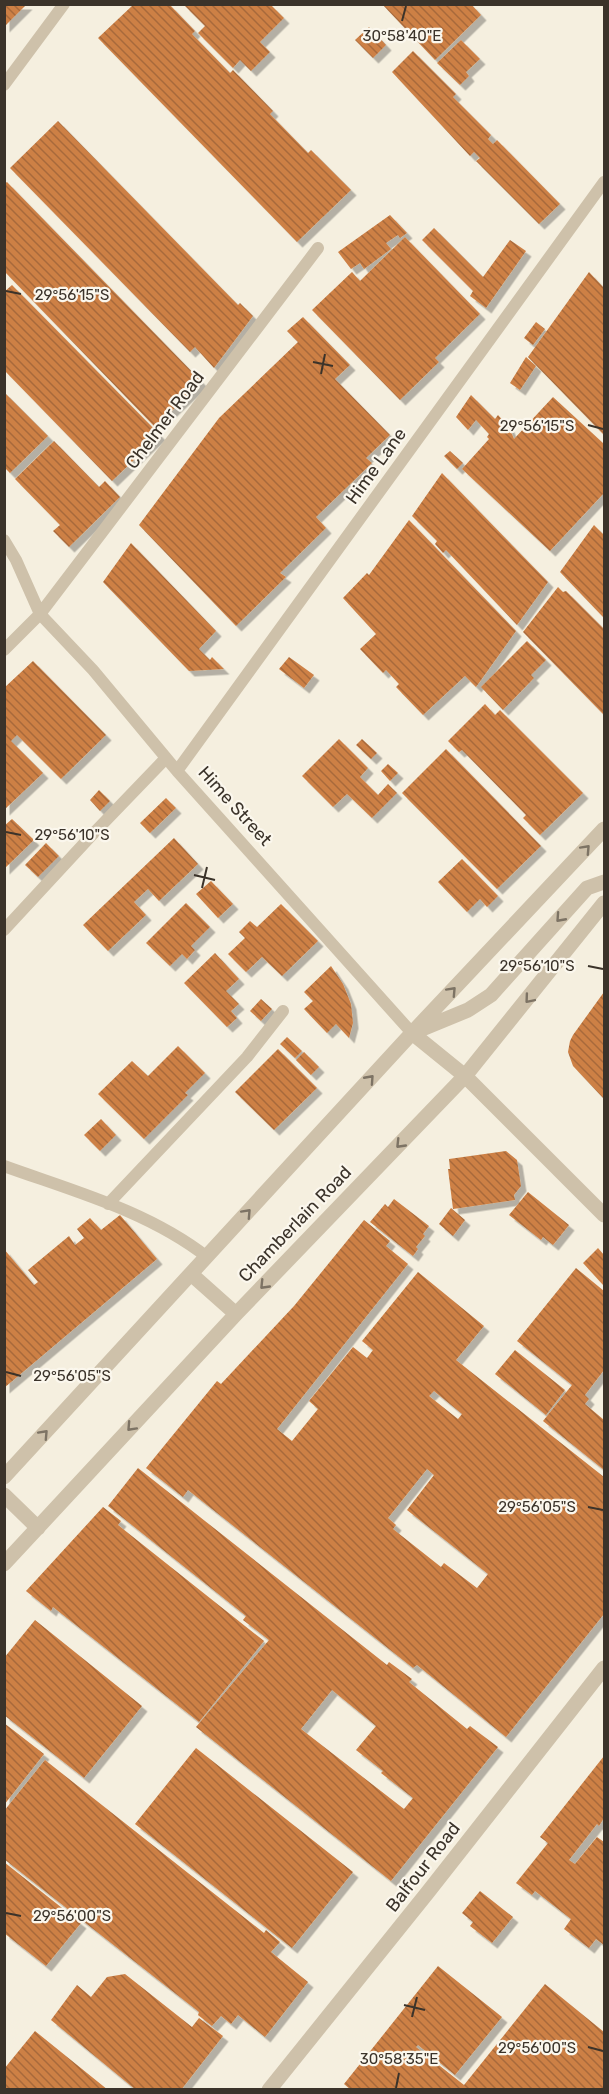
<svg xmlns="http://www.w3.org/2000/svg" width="609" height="2094" font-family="Rubik,sans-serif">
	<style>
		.building { fill: url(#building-back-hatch); fill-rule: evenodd; filter: url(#shadow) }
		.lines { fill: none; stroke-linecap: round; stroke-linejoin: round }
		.service { stroke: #cec1aa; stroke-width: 12 }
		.minor { stroke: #cec1aa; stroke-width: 15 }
		.tertiary { stroke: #cec1aa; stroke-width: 15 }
		.oneway { stroke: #7d7364 }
		.ticks { fill: none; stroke: #3b332a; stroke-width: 2 }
		.labels { text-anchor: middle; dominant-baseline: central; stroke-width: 4.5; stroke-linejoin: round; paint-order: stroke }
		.street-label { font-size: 18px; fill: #3b332a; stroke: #fbf7ed }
		.ticks-label { font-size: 15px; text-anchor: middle; fill: #3b332a; stroke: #fbf7ed; stroke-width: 4.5; stroke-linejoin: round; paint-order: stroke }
	</style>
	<defs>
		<pattern id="building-back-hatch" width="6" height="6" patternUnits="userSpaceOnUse" patternTransform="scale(1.5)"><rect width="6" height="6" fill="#cd8045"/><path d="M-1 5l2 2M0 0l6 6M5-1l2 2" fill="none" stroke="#a8693a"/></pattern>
		<filter id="shadow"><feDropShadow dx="5.5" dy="5.5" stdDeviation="0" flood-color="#0004"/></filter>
	</defs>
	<rect width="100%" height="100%" fill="#f5efdf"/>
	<!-- building -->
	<path class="building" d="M4,4H27L4,27Z
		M382,4H471L481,15L435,60Z
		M133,5H170L195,31L192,34L230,73L233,70L273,111L270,114L308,153L311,150L351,190L297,242L98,38Z
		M184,5H271L284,18L260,42L270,52L251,71L240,60L233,68L198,33L205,26Z
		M369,27L386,45L373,58L355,40Z
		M461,40L480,59L466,72L469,76L460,85L437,63Z
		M413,51L456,94L453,97L491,135L488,139L493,144L497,140L560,204L539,224L476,161L480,158L474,152L470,156L392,72Z
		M58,121L238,305L240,303L253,316L214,368L195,347L190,352L10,168Z
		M7,182L202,382L155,427L4,271V184Z
		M390,215L407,233L400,238L398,235L386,243L391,249L364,269L360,263L351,269L338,252Z
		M434,228L483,277L510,240L526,251L486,308L470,296L473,291L422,240Z
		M405,237L480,314L435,358L439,362L400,400L312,310L352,272L360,281Z
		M589,272L604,288V435L528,357Z
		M12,285L160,435L112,481L4,370V292Z
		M303,317L350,365L335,379L390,435L366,458L372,463L316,517L326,528L280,573L286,577L236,626L139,525L219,418L298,342L287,331Z
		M536,322L545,329L533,345L524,338Z
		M526,357L536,366L520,390L510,383Z
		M4,392L48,436L10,473L4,467Z
		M471,395L495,419L498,415L509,427L514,439L553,397L604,444V493L550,551L462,469L489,439L487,437L489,434L476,420L468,430L456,417Z
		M54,441L99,487L105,481L120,497L69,547L53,531L60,525L15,479Z
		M450,451L463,463L457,469L444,456Z
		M442,473L548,582L517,625L446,550L443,553L435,544L437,541L412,516Z
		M409,520L516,631L476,687L465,676L423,715L396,687L399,684L386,670L383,673L360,649L376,634L343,598L367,573L369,575Z
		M594,525L604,535V618L560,572Z
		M131,543L216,631L199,649L210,660L212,657L224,669L189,671L103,582Z
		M558,587L563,592L566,591L604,629V715L523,632Z
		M527,641L546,660L531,675L534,678L503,710L481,687Z
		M289,657L314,675L304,688L279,669Z
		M33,661L106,735L61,779L17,735L11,741L43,773L4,810V688Z
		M485,704L495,715L500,710L583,793L540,835L523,818L526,815L462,750L459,752L448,741Z
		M339,739L368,768L360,777L378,795L388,784L397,793L372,818L347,794L333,807L302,776Z
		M362,739L377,753L371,759L356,745Z
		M446,749L541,846L497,889L402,793Z
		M388,764L398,773L390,781L381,771Z
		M99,790L110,801L100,811L90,800Z
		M166,798L176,808L150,833L140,823Z
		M12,819L34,840L4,869V826Z
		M174,838L198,864L159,901L148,889L134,902L146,915L108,951L83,925Z
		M46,843L59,856L38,877L25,865Z
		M462,859L498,896L487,907L480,899L467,912L438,882Z
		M211,881L233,904L218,918L196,894Z
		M186,903L210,927L191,946L195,950L187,959L182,954L170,966L146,943Z
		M281,904L318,941L282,976L262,957L246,972L228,954L245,938L239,932L250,921L257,927Z
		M215,953L239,979L226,991L239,1004L231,1011L237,1018L227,1027L184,983Z
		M331,966L343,984L351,1004L353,1023L349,1038L336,1024L327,1033L304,1009L313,1001L304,992Z
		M604,992V1099L573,1066L568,1052L570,1041L573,1035Z
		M261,999L272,1009L261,1021L250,1011Z
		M287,1037L302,1051L295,1058L280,1044Z
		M178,1046L205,1073L185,1093L188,1095L144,1139L98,1094L132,1061L148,1076Z
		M278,1049L317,1088L274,1130L235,1092Z
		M304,1052L319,1067L311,1075L296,1060Z
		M101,1119L116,1135L100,1151L84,1135Z
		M506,1151L517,1160L521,1186L514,1195L515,1200L453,1209L448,1169H450L449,1159Z
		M528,1192L569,1225L553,1245L543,1237L541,1240L509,1215Z
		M394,1199L429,1226L423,1234L425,1236L416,1247L418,1249L413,1256L370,1222L385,1204L388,1207Z
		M451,1208L465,1220L453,1236L439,1224Z
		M120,1215L157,1259L4,1388V1249L34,1285L38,1282L28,1270L69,1236L75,1245L84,1238L77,1229L90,1218L101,1230Z
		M364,1220L390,1241L386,1246L408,1264L277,1429L292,1441L318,1409L309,1401L353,1347L367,1358L373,1350L362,1341L418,1272L484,1326L456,1360L604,1477V1614L506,1737L417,1665L413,1668L188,1490L183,1497L146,1468L217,1381L221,1384L294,1306ZM434,1391L462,1414L458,1419L429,1396ZM427,1469L434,1475L407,1510L488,1574L477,1588L444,1563L441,1567L393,1529L396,1525L388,1518Z
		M598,1248L604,1255V1286L583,1263Z
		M576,1268L604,1291V1370L585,1395L589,1399L585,1404L604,1420V1470L543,1421L572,1385L517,1341Z
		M515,1350L565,1390L546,1415L495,1374Z
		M138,1468L387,1665L389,1662L412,1679L409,1682L467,1729L470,1726L498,1747L391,1881L196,1727L269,1640L243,1620L246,1616L108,1506ZM332,1690L376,1726L356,1750L383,1771L381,1773L413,1798L404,1809L301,1729Z
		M103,1507L121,1521L118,1525L264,1641L199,1722L53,1607L51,1611L26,1591Z
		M35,1620L142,1706L84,1778L4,1715V1658Z
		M4,1723L44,1754L4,1805Z
		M196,1748L353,1872L292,1948L135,1824Z
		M604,1756V1818L599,1826L597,1824L569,1860L575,1864L597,1837L604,1842V1945L596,1939L589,1948L564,1929L571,1919L535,1891L532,1895L516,1883L548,1843L540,1837Z
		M45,1760L264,1933L266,1930L280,1942L271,1952L308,1982L265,2037L238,2015L231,2024L221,2016L212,2026L198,2015L199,2012L4,1859V1811Z
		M4,1862L81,1923L46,1966L4,1933Z
		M480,1891L513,1917L492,1943L470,1926L473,1922L462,1913Z
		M438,1966L502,2017L455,2075L418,2045L416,2047L464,2085L545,1984L604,2032V2090H351L344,2084Z
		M125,1974L192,2027L199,2018L223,2036L181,2090H136L51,2020L77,1985L91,1997L107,1977Z
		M35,2031L108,2090H4V2069Z"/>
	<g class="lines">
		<!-- service -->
		<path class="service" d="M4,85L64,4
			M4,540L16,560L40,614L93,670L177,771L412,1033
			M4,650L40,614L318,248
			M177,771L604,182
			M4,930L91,836L166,758
			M4,1166C73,1191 148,1211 207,1257
			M108,1204L247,1057L283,1011"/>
		<!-- minor -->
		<path class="minor" d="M412,1033L465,1076L604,1215
			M269,2090L428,1892L604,1668"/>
		<!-- tertiary -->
		<path class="tertiary" d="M417,1031L468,1010L491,995L587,888L604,882
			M191,1274L236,1314
			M4,1477L412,1033L604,829
			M4,1495L38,1528
			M4,1564L236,1314L465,1076L604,903"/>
	</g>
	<!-- one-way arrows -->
	<defs><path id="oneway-chevron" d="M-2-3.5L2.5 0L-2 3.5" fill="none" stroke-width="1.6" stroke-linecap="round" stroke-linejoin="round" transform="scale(1.5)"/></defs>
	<g class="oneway">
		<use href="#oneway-chevron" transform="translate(586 849) rotate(-47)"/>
		<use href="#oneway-chevron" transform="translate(560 918) rotate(132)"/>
		<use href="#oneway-chevron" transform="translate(452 991) rotate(-47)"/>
		<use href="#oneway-chevron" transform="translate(529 999) rotate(130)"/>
		<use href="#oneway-chevron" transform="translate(370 1079) rotate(-48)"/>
		<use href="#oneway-chevron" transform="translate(400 1144) rotate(134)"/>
		<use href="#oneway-chevron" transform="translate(247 1213) rotate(-47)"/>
		<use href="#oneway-chevron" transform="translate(264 1285) rotate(134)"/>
		<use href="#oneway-chevron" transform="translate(131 1427) rotate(133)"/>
		<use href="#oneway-chevron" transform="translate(44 1434) rotate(-47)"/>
	</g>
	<!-- ticks -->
	<path class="ticks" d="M402,21L406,6M6,291L21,294M313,362L333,366M321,374L325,354M588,425L603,429M6,832L21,835M194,875L215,880M202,888L207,867M588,966L603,969M6,1372L21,1376M588,1507L603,1510M6,1913L21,1916M404,2005L425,2010M412,2017L417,1997M588,2047L603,2051M396,2088L399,2073"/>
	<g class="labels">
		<!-- street labels -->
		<g class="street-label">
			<text transform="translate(165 420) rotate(-53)">Chelmer Road</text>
			<text transform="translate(376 466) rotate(-54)">Hime Lane</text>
			<text transform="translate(235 806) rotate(48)">Hime Street</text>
			<text transform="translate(295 1224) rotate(-46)">Chamberlain Road</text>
			<text transform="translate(423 1867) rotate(-52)">Balfour Road</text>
		</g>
	</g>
	<g class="ticks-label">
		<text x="402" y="41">30°58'40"E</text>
		<text x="72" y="300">29°56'15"S</text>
		<text x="537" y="431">29°56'15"S</text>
		<text x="72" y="840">29°56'10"S</text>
		<text x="537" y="971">29°56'10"S</text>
		<text x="72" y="1381">29°56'05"S</text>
		<text x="537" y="1512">29°56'05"S</text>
		<text x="72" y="1921">29°56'00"S</text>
		<text x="537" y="2053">29°56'00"S</text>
		<text x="399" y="2064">30°58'35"E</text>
	</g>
	<!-- border -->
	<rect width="609" height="2094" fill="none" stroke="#3b332a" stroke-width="12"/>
</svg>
